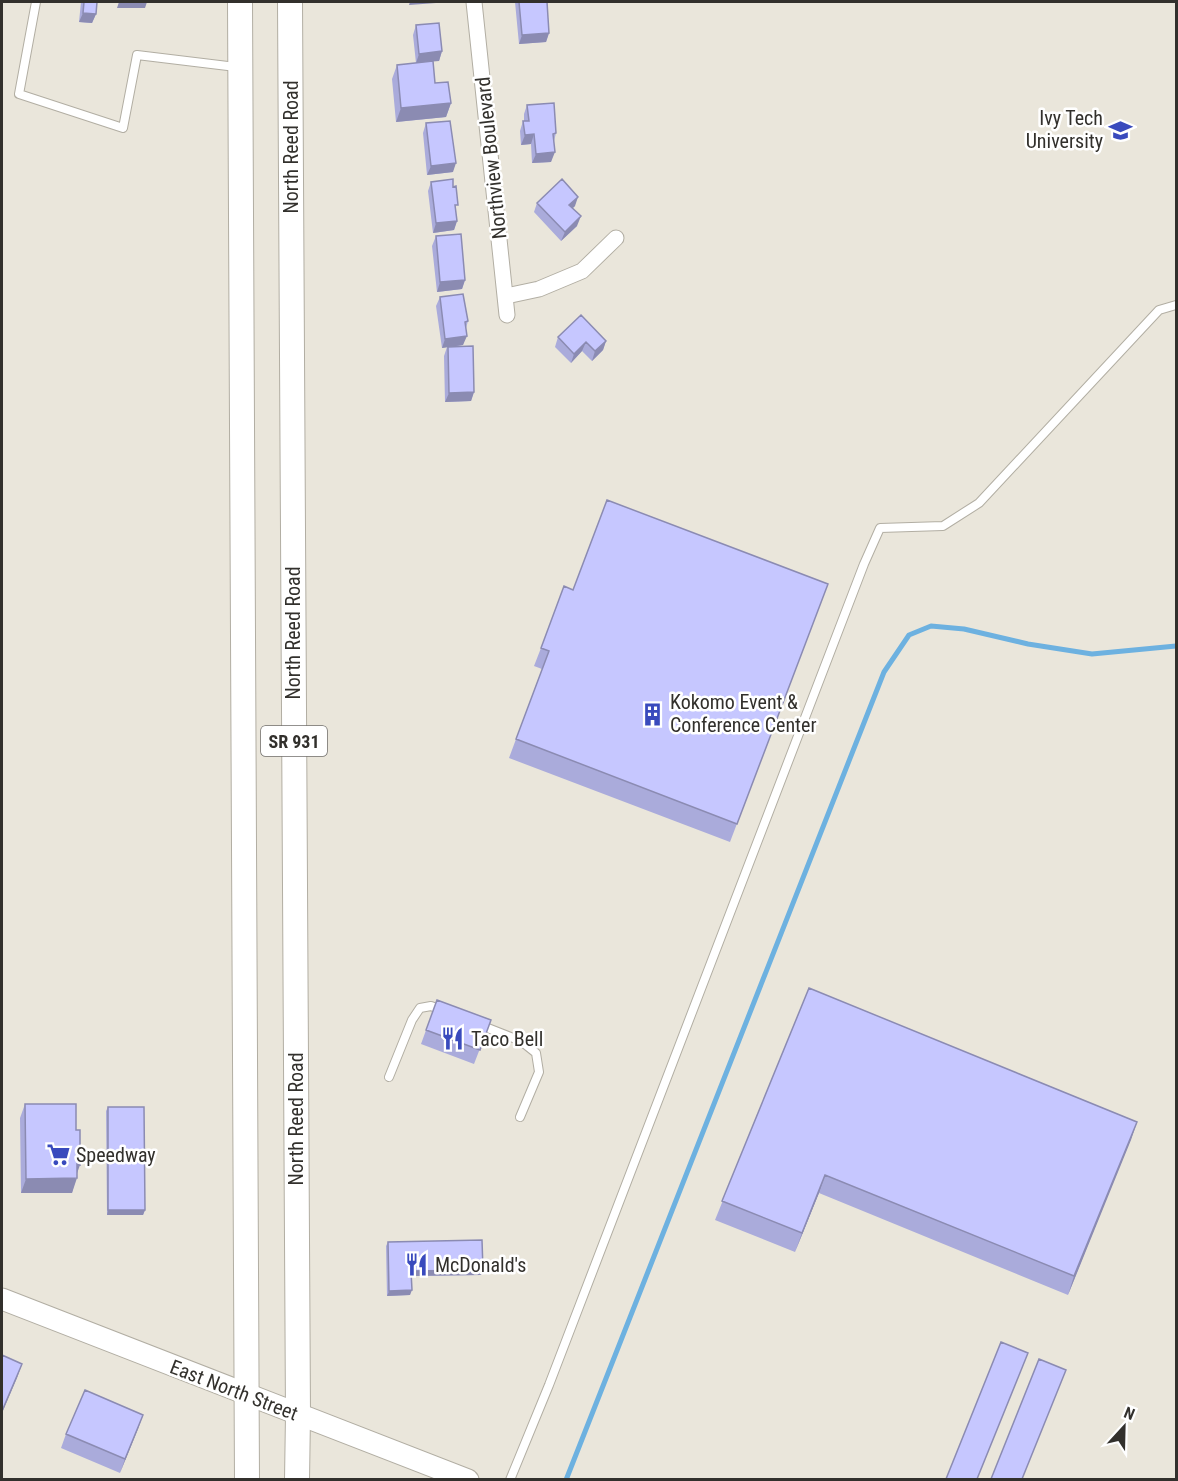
<svg xmlns="http://www.w3.org/2000/svg" width="1178" height="1481" font-family="'Roboto Condensed',sans-serif">
	<style>
		.lines { fill: none; stroke-linecap: round; stroke-linejoin: round }
		.stream { stroke: #6db1e0; stroke-width: 5 }
		.lane-casing { stroke: #b2aea3; stroke-width: 10 }
		.street-casing { stroke: #b2aea3; stroke-width: 17 }
		.secondary-casing { stroke: #b2aea3; stroke-width: 23 }
		.primary-casing { stroke: #b2aea3; stroke-width: 26 }
		.lane { stroke: #fff; stroke-width: 8 }
		.street { stroke: #fff; stroke-width: 15 }
		.secondary { stroke: #fff; stroke-width: 21 }
		.primary { stroke: #fff; stroke-width: 24 }
		.wall { fill: #aaabdb }
		.shaded-wall { fill: #8b8bb2 }
		.building { fill: #c6c7ff; stroke: #8b8bb2; stroke-width: 1.5 }
		.labels { text-anchor: middle; dominant-baseline: central; stroke-width: 5; stroke-linejoin: round; paint-order: stroke }
		.shield { fill: #fff; stroke: #706e6b; stroke-width: 1.5 }
		.shield-label { font-size: 18px; font-weight: bold; fill: #32302c }
		.poi-label { font-size: 20px; fill: #32302c; stroke: #fff; text-anchor: start }
		.street-label { font-size: 20px; fill: #32302c; stroke: #fff }
	</style>
	<rect width="100%" height="100%" fill="#eae6db"/>
	<g class="lines">
		<!-- stream -->
		<path class="stream" d="M566,1480L884,672L909,635L931,626L964,629L1028,644L1092,654L1176,646"/>
		<defs>
			<path id="lane" d="M36,2L19,94L123,128L137,55L236,67
				M480,1025L521,1041L536,1053L539,1072L520,1117
				M389,1077L412,1020L420,1008L431,1006L444,1011
				M510,1480L549,1385L864,564L880,528L943,526L979,503L1159,310L1176,305"/>
			<path id="street" d="M474,2L507,315
				M506,296L539,289L582,271L616,238"/>
			<path id="secondary" d="M2,1299L468,1480"/>
			<path id="primary" d="M240,2L247,1480
				M290,2L298,1415L297,1480"/>
		</defs>
		<!-- lane casing -->
		<use href="#lane" class="lane-casing"/>
		<!-- street casing -->
		<use href="#street" class="street-casing"/>
		<!-- secondary casing -->
		<use href="#secondary" class="secondary-casing"/>
		<!-- primary casing -->
		<use href="#primary" class="primary-casing"/>
		<!-- lane -->
		<use href="#lane" class="lane"/>
		<!-- street -->
		<use href="#street" class="street"/>
		<!-- secondary -->
		<use href="#secondary" class="secondary"/>
		<!-- primary -->
		<use href="#primary" class="primary"/>
	</g>
	<!-- wall -->
	<path class="wall" d="M81,2H97L96,14L92,23L79,22Z
		M515,2H547L549,33L546,42L519,44Z
		M416,25L442,51L439,61H433L435,83L451,103L446,117L396,122L392,79L397,65L416,63L413,35Z
		M527,105L556,133L554,141L551,162L532,163L531,144L521,145L520,131L523,121H524V114Z
		M426,123L453,172L427,175L423,133Z
		M431,182L457,221L454,230L433,233L428,191Z
		M537,203L575,206L573,208L577,226L561,241L534,212Z
		M436,236L465,280L462,289L437,292L432,246Z
		M440,297L468,321L466,328L463,345L452,347L474,392L471,401L445,402L444,356L447,347L442,348L436,306Z
		M558,337L606,341L603,350L592,361L582,351L571,363L555,347Z
		M828,584L730,842L509,758L542,669L534,666L541,648L573,590Z
		M809,988L1137,1122L1068,1295L819,1193L795,1252L715,1220Z
		M437,1000L491,1020L474,1064L421,1044Z
		M25,1104L77,1173L72,1193H21L20,1118Z
		M108,1107L145,1210L143,1215H107L106,1111Z
		M388,1242L483,1270L481,1275L412,1276L410,1295L387,1296L386,1246Z
		M143,1415L120,1473L61,1448L66,1434Z"/>
	<!-- shaded-wall -->
	<path class="shaded-wall" d="M119,2H147L145,8H117Z
		M410,2H436V3L409,5Z
		M83,13L96,14L92,23L79,22Z
		M549,33L546,42L519,44L522,35Z
		M442,51L439,61L416,63L419,54Z
		M451,103L446,117L396,122L401,108Z
		M534,134L531,144L521,145L525,135Z
		M555,152L551,162L532,163L536,154Z
		M456,163L453,172L427,175L431,166Z
		M578,197L575,206L566,214L569,205Z
		M581,216L577,226L561,241L565,232Z
		M457,221L454,230L433,233L436,223Z
		M465,280L462,289L437,292L440,282Z
		M467,336L463,345L442,348L445,339Z
		M606,341L603,350L592,361L595,351Z
		M586,342L582,351L571,363L574,354Z
		M474,392L471,401L445,402L449,393Z
		M1137,1122L1131,1140L1068,1295L1074,1276Z
		M77,1164L80,1165L75,1179L77,1178L72,1193H21L26,1179Z
		M825,1175L819,1193L795,1252L802,1233Z
		M108,1210H145L143,1215H107Z
		M483,1270L481,1275L410,1276L411,1271Z
		M412,1290L410,1295L387,1296L389,1291Z
		M22,1364L17,1378L2,1413V1411Z
		M143,1415L138,1429L120,1473L125,1459Z"/>
	<!-- building -->
	<path class="building" d="M84,2H97L96,14L83,13Z
		M519,2H547L549,33L522,35Z
		M439,23L442,51L419,54L416,25Z
		M433,61L435,83L448,82L451,103L401,108L397,65Z
		M554,103L556,133L553,134L555,152L536,154L534,134L525,135L523,121H529L527,105Z
		M450,121L456,163L431,166L426,123Z
		M453,179V187L456,186L458,205H455L457,221L436,223L431,182Z
		M562,179L578,197L569,205L581,216L565,232L537,203Z
		M461,234L465,280L440,282L436,236Z
		M463,294L468,321L465,322L467,336L445,339L440,297Z
		M581,315L606,341L595,351L586,342L574,354L558,337Z
		M473,346L474,392L449,393L448,347Z
		M607,500L828,584L737,824L516,739L549,651L541,648L564,586L573,590Z
		M809,988L1137,1122L1074,1276L825,1175L802,1233L722,1201Z
		M437,1000L491,1020L480,1050L426,1030Z
		M25,1104H76V1130H80V1165L77,1164V1178L26,1179Z
		M108,1107H144L145,1210H108Z
		M482,1240L483,1270L411,1271L412,1290L389,1291L388,1242Z
		M1001,1342L1028,1353L977,1479H946Z
		M2,1355L22,1364L2,1411Z
		M1039,1359L1066,1370L1022,1479H991Z
		M85,1390L143,1415L125,1459L66,1434Z"/>
	<!-- icons -->
	<defs>
		<symbol id="university-bare" viewBox="-9 -9 18 18"><path d="M0-5L7-2L0 1L-7-2ZM-4 1L0 2.5L4 1V4Q0 6-4 4Z" fill="#394abd" stroke="#fff" stroke-width="2.5" paint-order="stroke"/></symbol>
		<symbol id="building-bare" viewBox="-9 -9 18 18"><path d="M-4-6H4V6H1V3H-1V6H-4ZM-2.5-4.3h1.7v1.8h-1.7ZM.8-4.3h1.7v1.8H.8ZM-2.5-1h1.7V.8h-1.7ZM.8-1h1.7V.8H.8Z" fill="#394abd" stroke="#fff" stroke-width="2.5" paint-order="stroke"/></symbol>
		<symbol id="restaurant-bare" viewBox="-9 -9 18 18"><path d="M-5-6h1v4h1v-4h1v4h1v-4h1v5L-1.5 .5V6h-2V.5L-5-1ZM5-6V6H3V1.5H1.5Q1.5-4 5-6Z" fill="#394abd" stroke="#fff" stroke-width="2.5" paint-order="stroke"/></symbol>
		<symbol id="supermarket-bare" viewBox="-9 -9 18 18"><path d="M-6-5.5h2.5l.6 2H6L4.5 2H-2.5L-4.4-4H-6ZM-1.5 3.2a1.3 1.3 0 1 0 .1 0ZM3 3.2a1.3 1.3 0 1 0 .1 0Z" fill="#394abd" stroke="#fff" stroke-width="2.5" paint-order="stroke"/></symbol>
	</defs>
	<g fill-rule="evenodd">
		<use href="#university-bare" x="1104" y="114" width="33" height="33"/>
		<use href="#building-bare" x="636" y="698" width="33" height="33"/>
		<use href="#restaurant-bare" x="436" y="1022" width="33" height="33"/>
		<use href="#supermarket-bare" x="42" y="1138" width="33" height="33"/>
		<use href="#restaurant-bare" x="400" y="1248" width="33" height="33"/>
	</g>
	<g class="labels">
		<!-- shield labels -->
		<rect class="shield" x="261" y="726" width="66" height="30" rx="4.5"/>
		<g class="shield-label">
			<text x="294" y="741">SR 931</text>
		</g>
		<!-- poi labels -->
		<g class="poi-label">
			<text x="1103" y="118" text-anchor="end">Ivy Tech<tspan x="1103" dy="23">University</tspan></text>
			<text x="670" y="702">Kokomo Event &amp;<tspan x="670" dy="23">Conference Center</tspan></text>
			<text x="471" y="1039">Taco Bell</text>
			<text x="76" y="1155">Speedway</text>
			<text x="435" y="1265">McDonald's</text>
		</g>
		<!-- street labels -->
		<g class="street-label">
			<text transform="translate(291 147) rotate(-90)">North Reed Road</text>
			<text transform="translate(491 158) rotate(-96)">Northview Boulevard</text>
			<text transform="translate(293 633) rotate(-90)">North Reed Road</text>
			<text transform="translate(296 1119) rotate(-90)">North Reed Road</text>
			<text transform="translate(234 1390) rotate(21)">East North Street</text>
		</g>
	</g>
	<!-- border -->
	<rect width="1178" height="1481" fill="none" stroke="#32302c" stroke-width="6"/>
	<!-- north arrow -->
	<g transform="translate(1124 1427) rotate(22)" stroke="#ffffff" stroke-width="4.5" paint-order="stroke">
	<path d="M0-4.5L10 22L0 15L-10 22Z" fill="#32302c"/>
	<text y="-9" font-size="16" font-weight="bold" text-anchor="middle" fill="#32302c">N</text>
	</g>
</svg>
